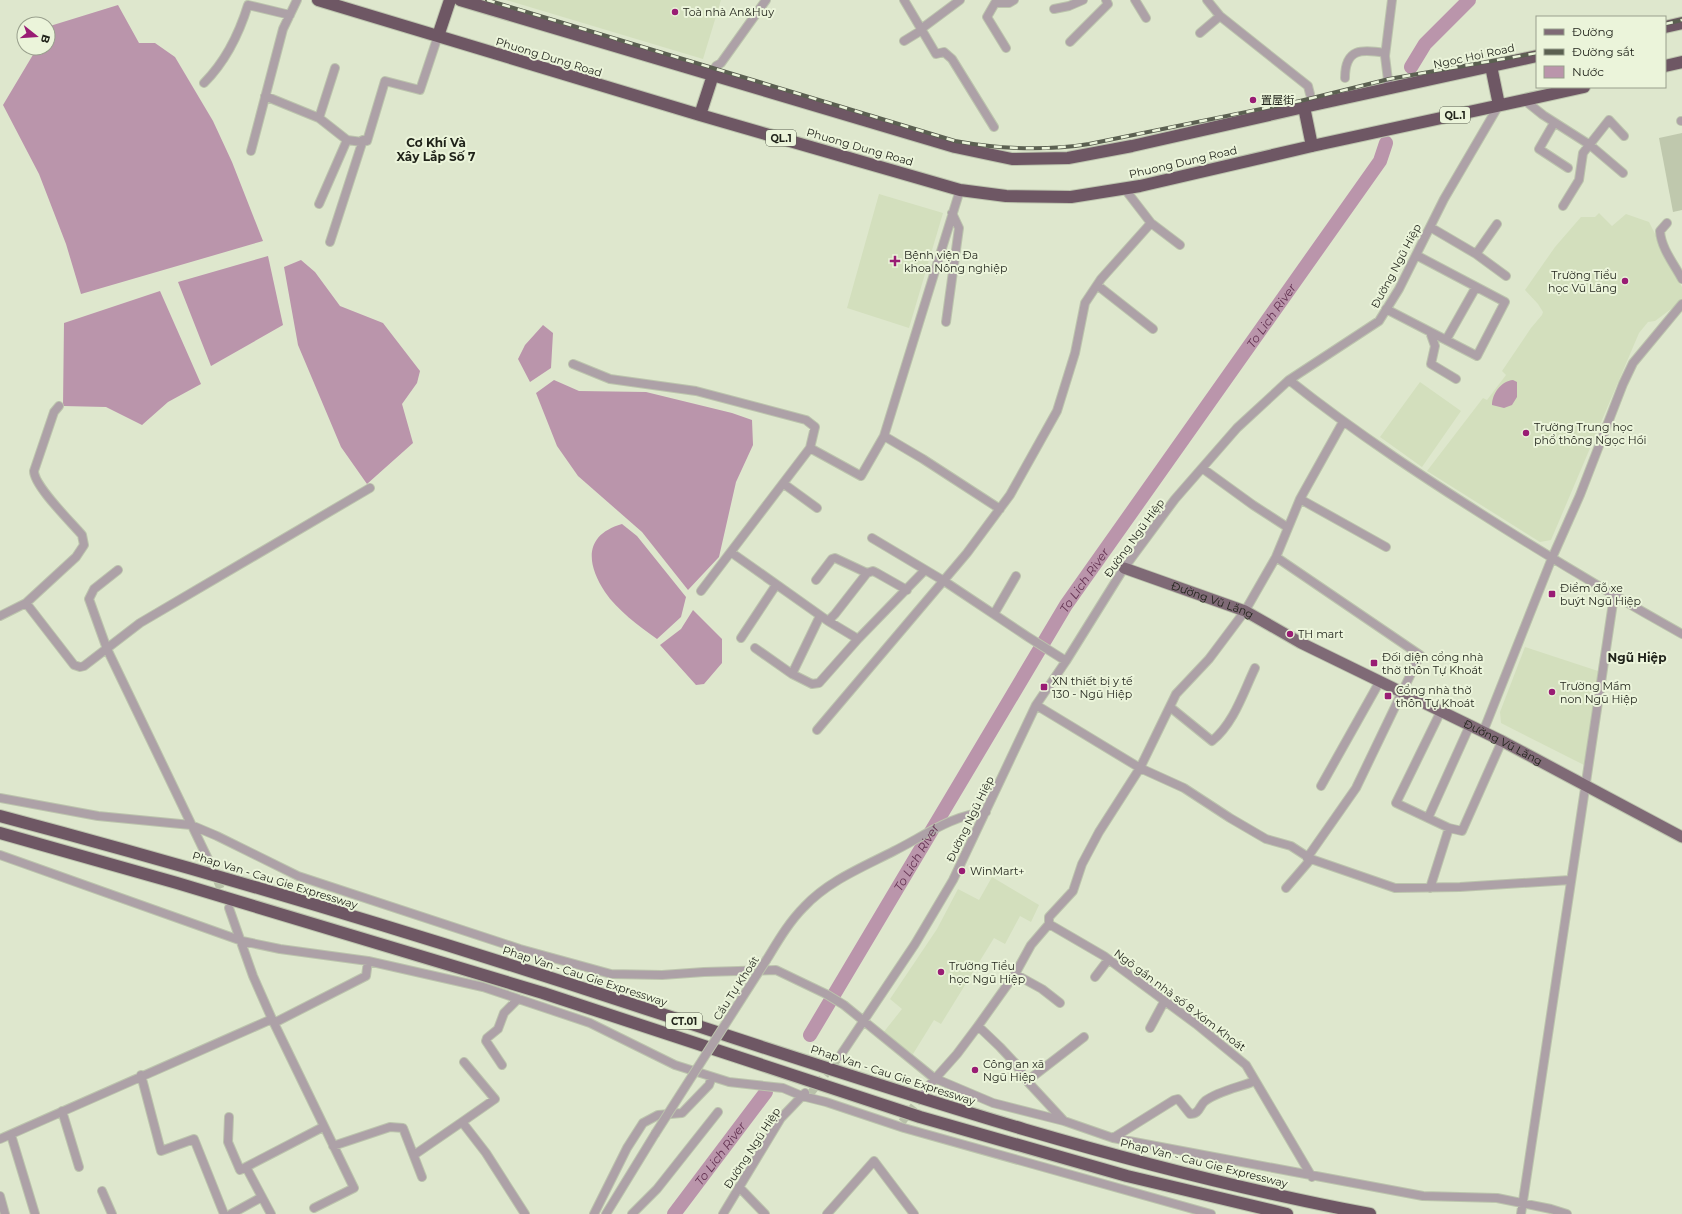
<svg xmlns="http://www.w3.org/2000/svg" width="1682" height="1214" font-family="Montserrat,'Noto Sans SC',sans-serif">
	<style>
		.built { fill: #d3dfbd }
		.green { fill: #bfc8ad }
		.water { fill: #ba95ab }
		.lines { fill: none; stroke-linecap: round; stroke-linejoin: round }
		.river { stroke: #ba95ab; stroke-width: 14 }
		.minor-tunnel { stroke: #b8c0a9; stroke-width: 8; stroke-dasharray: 8 4; stroke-linecap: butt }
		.minor-casing { stroke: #bcc4ad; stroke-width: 10 }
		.major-casing { stroke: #bcc4ad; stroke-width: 13 }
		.highway-casing { stroke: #bcc4ad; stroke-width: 14 }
		.minor { stroke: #ada1a7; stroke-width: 8 }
		.major { stroke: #7f6a76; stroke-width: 11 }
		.highway { stroke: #6e5764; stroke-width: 12 }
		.rail-casing { stroke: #5b6051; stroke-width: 4 }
		.rail { stroke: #ebf4da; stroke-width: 2.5; stroke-dasharray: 8; stroke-linecap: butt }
		.minor-bridge-casing { stroke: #bcc4ad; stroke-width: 10; stroke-linecap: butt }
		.minor-bridge { stroke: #ada1a7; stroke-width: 8 }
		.poi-dot { fill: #991c74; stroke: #ebf4da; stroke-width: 1.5 }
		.labels { text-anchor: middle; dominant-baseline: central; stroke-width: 4; stroke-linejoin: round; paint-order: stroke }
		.shield { fill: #ebf4da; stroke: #5c6153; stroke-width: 1 }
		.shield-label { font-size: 10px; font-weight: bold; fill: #1f2219 }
		.poi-label { font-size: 11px; fill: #1f2219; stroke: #ebf4da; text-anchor: start }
		.street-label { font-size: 11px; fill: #1f2219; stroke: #ebf4da }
		.neighbourhood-label { font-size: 12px; font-weight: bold; fill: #1f2219; stroke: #ebf4da }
		.water-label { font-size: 12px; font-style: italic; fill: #633251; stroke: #ebf4da }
	</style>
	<rect width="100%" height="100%" fill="#dee7cd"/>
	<!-- built -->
	<path class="built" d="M506,0H721L703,59Z
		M879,194L943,213L909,328L847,308Z
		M1599,213L1612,226L1626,214L1649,222L1682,287V301L1655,321L1648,322L1639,333L1551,540L1540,542L1427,471L1483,398L1487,400L1506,375L1502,371L1531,328L1542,315L1543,312L1538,304L1525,290L1555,247L1581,217H1595Z
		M1420,382L1461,411L1422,467L1380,437Z
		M1525,647L1598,671L1586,766L1501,723L1500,712Z
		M992,877L1039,905L1031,922L1020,916L1005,944L994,938L941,1024L934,1020L913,1054L883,1033L902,1009L890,999L937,929L958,889L979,900Z"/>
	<!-- green -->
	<path class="green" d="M1682,133V210L1673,212L1659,138Z"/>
	<!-- water -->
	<path class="water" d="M118,5L139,43H155L175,57L213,121L232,162L263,241L81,294L66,244L39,174L3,105L37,48H48V29L50,26Z
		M268,256L283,325L211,366L178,282Z
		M301,260L315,272L340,306L383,323L420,371L417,383L402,404L413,443L367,484L341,447L298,345L284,267Z
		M160,291L201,384L168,402L142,425L106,407L63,406L64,323Z
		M543,325L553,333L551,368L530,382L518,359L525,345Z
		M554,380L579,391L646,392L732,413L752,420L753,445L736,482L719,557L688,590L642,532L578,476L557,446L536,393Z
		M1513,380L1517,382V397L1512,405L1504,408L1492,405C1492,394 1501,381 1513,380Z
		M622,524L637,536L686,597L681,617L657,639C639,626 617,610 605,592C586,563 584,535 622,524Z
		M693,610L722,639V663L704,684L696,685L660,645L681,629Z"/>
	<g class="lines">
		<!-- river -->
		<g class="river">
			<path d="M1411,67L1425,44L1469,0"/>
			<path id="s1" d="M810,1035L1066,605L1380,161L1386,143"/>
			<path id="s2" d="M674,1214L766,1092"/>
		</g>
		<!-- minor-tunnel -->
		<path class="minor-tunnel" d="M208,859L225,899
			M810,1094L840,1056
			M902,1122L923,1094"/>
		<defs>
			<path id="minor" d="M904,0L936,54L944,52L952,59L994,127
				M1135,0L1146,18
				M1207,0L1220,16L1308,86L1310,94
				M1054,9L1069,6L1083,0
				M921,29L960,0
				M1200,33L1220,16
				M904,41L922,30
				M1070,42L1108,4L1106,0
				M1006,48L987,17L995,3H1009L1014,0
				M335,68L319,118L347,140L362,142
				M713,75L716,66L721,63L766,0
				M1345,78C1345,48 1362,49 1385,53
				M204,83C226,61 239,34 248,5L290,15
				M1389,88L1385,56L1392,0
				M265,96L319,118
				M1524,100L1543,115L1590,145L1623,173
				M1681,121H1682
				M1554,123L1539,149L1568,168
				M251,151L283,29L297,0
				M1124,188L1151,223L1180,245
				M319,204L347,140
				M1563,206L1579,180L1583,153L1609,120L1624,136
				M1667,223L1660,231C1661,248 1674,264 1682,279
				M1430,227L1476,254L1497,224
				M330,242L363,140L367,141L385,81L420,90L438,36
				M1476,254L1506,276
				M1097,285L1153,329
				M1386,309L1477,356L1505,302L1416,255
				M946,322L959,228L952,213
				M1430,332L1435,346L1431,364L1456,379
				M1446,340L1476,287
				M573,364L610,379L696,391L806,420L815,427L810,448L861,476L884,436L960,190
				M1289,380C1357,434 1429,481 1502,527C1561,564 1621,600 1682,634
				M884,436L923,459L1000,509
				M1202,468L1253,505L1287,527
				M784,484L817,508
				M1300,499L1386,547
				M872,538L944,581L1028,637L1066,661
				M732,553L828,621L835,614L867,573L873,571L877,573L907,590
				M1276,557L1420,655L1356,788L1307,858
				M118,570L94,589L89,599L107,649L208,859
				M816,580L832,559L835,558L867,573
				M701,591L810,448
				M26,603L74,665L80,667L84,666L140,623L370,488
				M994,614L1016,576
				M0,616L26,603L76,557L84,545L82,535C71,522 34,486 34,471L54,412L59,406
				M828,621L858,639L925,570
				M741,638L776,585
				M755,648L792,674L820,616
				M792,674L812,684L819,683L858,639
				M1036,705L1140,768L1184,788L1230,818L1266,839L1291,846L1311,859L1395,888L1460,887L1570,880
				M1170,707L1212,741C1234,723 1243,693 1255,668
				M1441,711L1396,803L1449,828L1462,831L1502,741
				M817,730L967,553L1010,495L1057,411L1075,353L1085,303L1101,279L1151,223
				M1483,732L1552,558L1580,495L1623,384L1633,363L1682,304
				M1321,786L1380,681
				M0,798L98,816L191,825L217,836L298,876L520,949L611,974L662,975L704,972L776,970L826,994L844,1005L934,1078L993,1103L1064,1121L1113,1138L1423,1196L1497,1198L1551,1209L1567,1214
				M1428,818L1470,725
				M0,855L242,941L280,949L368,961L483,987L590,1023L675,1065L729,1082L783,1088L802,1096L826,1102L904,1128L1211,1214
				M1286,888L1311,859
				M1430,888L1449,828
				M229,908L253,976L272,1019L354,1188L314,1208
				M1049,924L1104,956L1196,1024L1246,1065L1312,1177
				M767,959C778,941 789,922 804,907C828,881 863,867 894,851C924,836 952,815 986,812
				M1015,974L1042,989L1060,1003
				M1095,977L1108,960
				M274,1023L366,976L368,961
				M978,1026L1000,1047L1015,1063L1027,1081L1064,1121
				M1150,1028L1165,1000
				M840,1056L915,944L953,880L1036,705L1066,661L1124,568L1175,499L1237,428L1289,380L1379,321L1399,289L1444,199L1499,105
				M464,1062L495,1099L462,1122L486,1153L525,1214
				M502,1065L486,1041L487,1038L498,1029L504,1013L518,999
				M141,1075L161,1151L194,1139L224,1214
				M1027,1081L1084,1037
				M925,1090L957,1054L978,1026L1015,974L1031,945L1049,924V917L1073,891L1082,864L1099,832L1140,768L1176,694L1209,659L1245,611L1276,557L1300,499L1343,422
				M62,1111L79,1167
				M229,1117L228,1142L240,1170L246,1167L271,1214
				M11,1135L35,1214
				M1113,1138L1174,1100L1178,1099L1190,1114C1200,1114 1199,1106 1205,1101C1218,1091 1240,1087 1255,1081
				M0,1139L272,1019
				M333,1146L390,1127L403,1128L422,1177
				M414,1155L462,1122
				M246,1167L323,1127
				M739,1187L765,1214
				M102,1191L112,1214
				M0,1196L5,1214
				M231,1214L262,1197
				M594,1214L627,1148L643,1123L658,1115L682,1113L709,1085L712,1077
				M606,1214L655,1134
				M632,1214L657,1189L718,1112
				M723,1214L781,1118L805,1093
				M827,1214L874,1161L914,1214
				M1521,1214L1614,596"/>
			<g id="major">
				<path id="s3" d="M1124,568L1245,611L1301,643L1502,741L1682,837"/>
			</g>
			<path id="highway" d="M318,0L700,115L960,190L1006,196L1071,197L1140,186L1312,146L1584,87
				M460,0L955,147L1012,159L1068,158L1132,146L1304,107L1537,56
				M1665,27L1682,23
				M438,36L450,0
				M1491,66L1499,105
				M1665,66L1682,62
				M1304,107L1312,146
				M700,115L713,75
				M0,816C208,871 414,933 619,1000C866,1081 1113,1166 1370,1214
				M0,833L177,883L543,993L920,1117L1127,1176L1287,1214"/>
		</defs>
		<!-- minor casing -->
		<use href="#minor" class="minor-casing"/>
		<!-- major casing -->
		<use href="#major" class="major-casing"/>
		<!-- highway casing -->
		<use href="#highway" class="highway-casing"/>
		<!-- minor -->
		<use href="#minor" class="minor"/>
		<!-- major -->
		<use href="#major" class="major"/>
		<!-- highway -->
		<use href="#highway" class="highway"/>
		<defs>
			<path id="rail" d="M487,0L955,141C999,149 1045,151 1089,144L1300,101L1389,79L1537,53
				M1665,24L1682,20"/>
		</defs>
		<!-- rail casing -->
		<use href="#rail" class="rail-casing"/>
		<!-- rail -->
		<use href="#rail" class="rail"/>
		<defs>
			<path id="minor-bridge" d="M655,1134L767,959"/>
		</defs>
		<!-- minor-bridge casing -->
		<use href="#minor-bridge" class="minor-bridge-casing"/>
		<!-- minor-bridge -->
		<use href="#minor-bridge" class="minor-bridge"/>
	</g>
	<!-- markers -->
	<g class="poi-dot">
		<circle cx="675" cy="12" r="4"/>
		<circle cx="1253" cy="100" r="4"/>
		<path d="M893 255h4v4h4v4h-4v4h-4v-4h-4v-4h4z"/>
		<circle cx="1625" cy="281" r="4"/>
		<circle cx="1526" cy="433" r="4"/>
		<rect x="1548" y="590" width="8" height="8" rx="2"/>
		<circle cx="1290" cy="634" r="4"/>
		<rect x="1370" y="659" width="8" height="8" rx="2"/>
		<rect x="1040" y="683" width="8" height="8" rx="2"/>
		<circle cx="1552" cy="692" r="4"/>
		<rect x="1384" y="692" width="8" height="8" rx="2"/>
		<circle cx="962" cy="871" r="4"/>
		<circle cx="941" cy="972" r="4"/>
		<circle cx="975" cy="1070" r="4"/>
	</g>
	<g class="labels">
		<!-- shield labels -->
		<g class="shield">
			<rect x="1440" y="107" width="30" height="16" rx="3"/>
			<rect x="766" y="130" width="30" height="16" rx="3"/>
			<rect x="666" y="1013" width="36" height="16" rx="3"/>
		</g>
		<g class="shield-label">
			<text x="1455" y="115">QL.1</text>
			<text x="781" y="138">QL.1</text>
			<text x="684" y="1021">CT.01</text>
		</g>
		<!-- poi labels -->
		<g class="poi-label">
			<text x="683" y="12">Toà nhà An&amp;Huy</text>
			<text x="1261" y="100">置屋街</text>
			<text x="904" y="255">Bệnh viện Đa<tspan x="904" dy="13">khoa Nông nghiệp</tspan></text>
			<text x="1617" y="275" text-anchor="end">Trường Tiểu<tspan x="1617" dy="13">học Vũ Lăng</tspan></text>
			<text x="1534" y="427">Trường Trung học<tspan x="1534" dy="13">phổ thông Ngọc Hồi</tspan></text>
			<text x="1560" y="588">Điểm đỗ xe<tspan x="1560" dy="13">buýt Ngũ Hiệp</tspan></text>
			<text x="1298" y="634">TH mart</text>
			<text x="1382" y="657">Đối diện cổng nhà<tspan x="1382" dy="13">thờ thôn Tự Khoát</tspan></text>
			<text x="1052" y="681">XN thiết bị y tế<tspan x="1052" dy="13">130 - Ngũ Hiệp</tspan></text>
			<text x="1560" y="686">Trường Mầm<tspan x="1560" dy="13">non Ngũ Hiệp</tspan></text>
			<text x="1396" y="690">Cổng nhà thờ<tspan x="1396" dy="13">thôn Tự Khoát</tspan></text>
			<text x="970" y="871">WinMart+</text>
			<text x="949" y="966">Trường Tiểu<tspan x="949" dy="13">học Ngũ Hiệp</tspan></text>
			<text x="983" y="1064">Công an xã<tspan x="983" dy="13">Ngũ Hiệp</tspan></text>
		</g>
		<!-- street labels -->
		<g class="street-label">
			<text transform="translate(1474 56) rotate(-12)">Ngoc Hoi Road</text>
			<text transform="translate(549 57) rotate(17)">Phuong Dung Road</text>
			<text transform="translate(860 147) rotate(16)">Phuong Dung Road</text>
			<text transform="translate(1183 162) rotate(-13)">Phuong Dung Road</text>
			<text transform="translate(1396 266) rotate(-62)">Đường Ngũ Hiệp</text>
			<text transform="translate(1134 538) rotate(-54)">Đường Ngũ Hiệp</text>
			<text stroke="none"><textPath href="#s3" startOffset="94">Đường Vũ Lăng</textPath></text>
			<text stroke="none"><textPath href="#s3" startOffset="418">Đường Vũ Lăng</textPath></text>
			<text transform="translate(970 819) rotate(-64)">Đường Ngũ Hiệp</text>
			<text transform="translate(275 880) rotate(17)">Phap Van - Cau Gie Expressway</text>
			<text transform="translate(585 976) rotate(18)">Phap Van - Cau Gie Expressway</text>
			<text transform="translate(736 988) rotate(-57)">Cầu Tự Khoát</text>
			<text transform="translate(1180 1000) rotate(37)">Ngõ gần nhà số 8 Xóm Khoát</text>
			<text transform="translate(893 1075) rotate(18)">Phap Van - Cau Gie Expressway</text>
			<text transform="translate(752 1148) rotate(-57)">Đường Ngũ Hiệp</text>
			<text transform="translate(1204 1163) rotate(14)">Phap Van - Cau Gie Expressway</text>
		</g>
		<!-- neighbourhood labels -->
		<g class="neighbourhood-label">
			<text x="436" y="142">Cơ Khí Và<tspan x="436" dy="14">Xây Lắp Số 7</tspan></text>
			<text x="1637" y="657">Ngũ Hiệp</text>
		</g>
		<!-- water labels -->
		<g class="water-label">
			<text stroke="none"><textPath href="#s1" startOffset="855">To Lich River</textPath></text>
			<text stroke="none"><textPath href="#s1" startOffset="531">To Lich River</textPath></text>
			<text stroke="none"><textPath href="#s1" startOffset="207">To Lich River</textPath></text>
			<text stroke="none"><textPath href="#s2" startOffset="76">To Lich River</textPath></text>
		</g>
	</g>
	<!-- legend -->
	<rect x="1536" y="16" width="130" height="72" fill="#ebf4da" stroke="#99a08d"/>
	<rect x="1544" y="29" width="20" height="6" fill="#7f6a76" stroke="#99a08d"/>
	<text x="1572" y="36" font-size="12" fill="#1f2219">Đường</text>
	<rect x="1544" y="49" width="20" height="6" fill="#5b6051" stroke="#99a08d"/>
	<text x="1572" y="56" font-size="12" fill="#1f2219">Đường sắt</text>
	<rect x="1544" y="66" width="20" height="12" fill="#ba95ab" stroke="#99a08d"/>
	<text x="1572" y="76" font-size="12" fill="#1f2219">Nước</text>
	<!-- north arrow -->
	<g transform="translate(36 36) rotate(107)"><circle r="19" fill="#ebf4da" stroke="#99a08d"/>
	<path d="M0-3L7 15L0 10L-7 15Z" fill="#991c74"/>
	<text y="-6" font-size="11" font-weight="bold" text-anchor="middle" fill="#1f2219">B</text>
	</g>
</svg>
